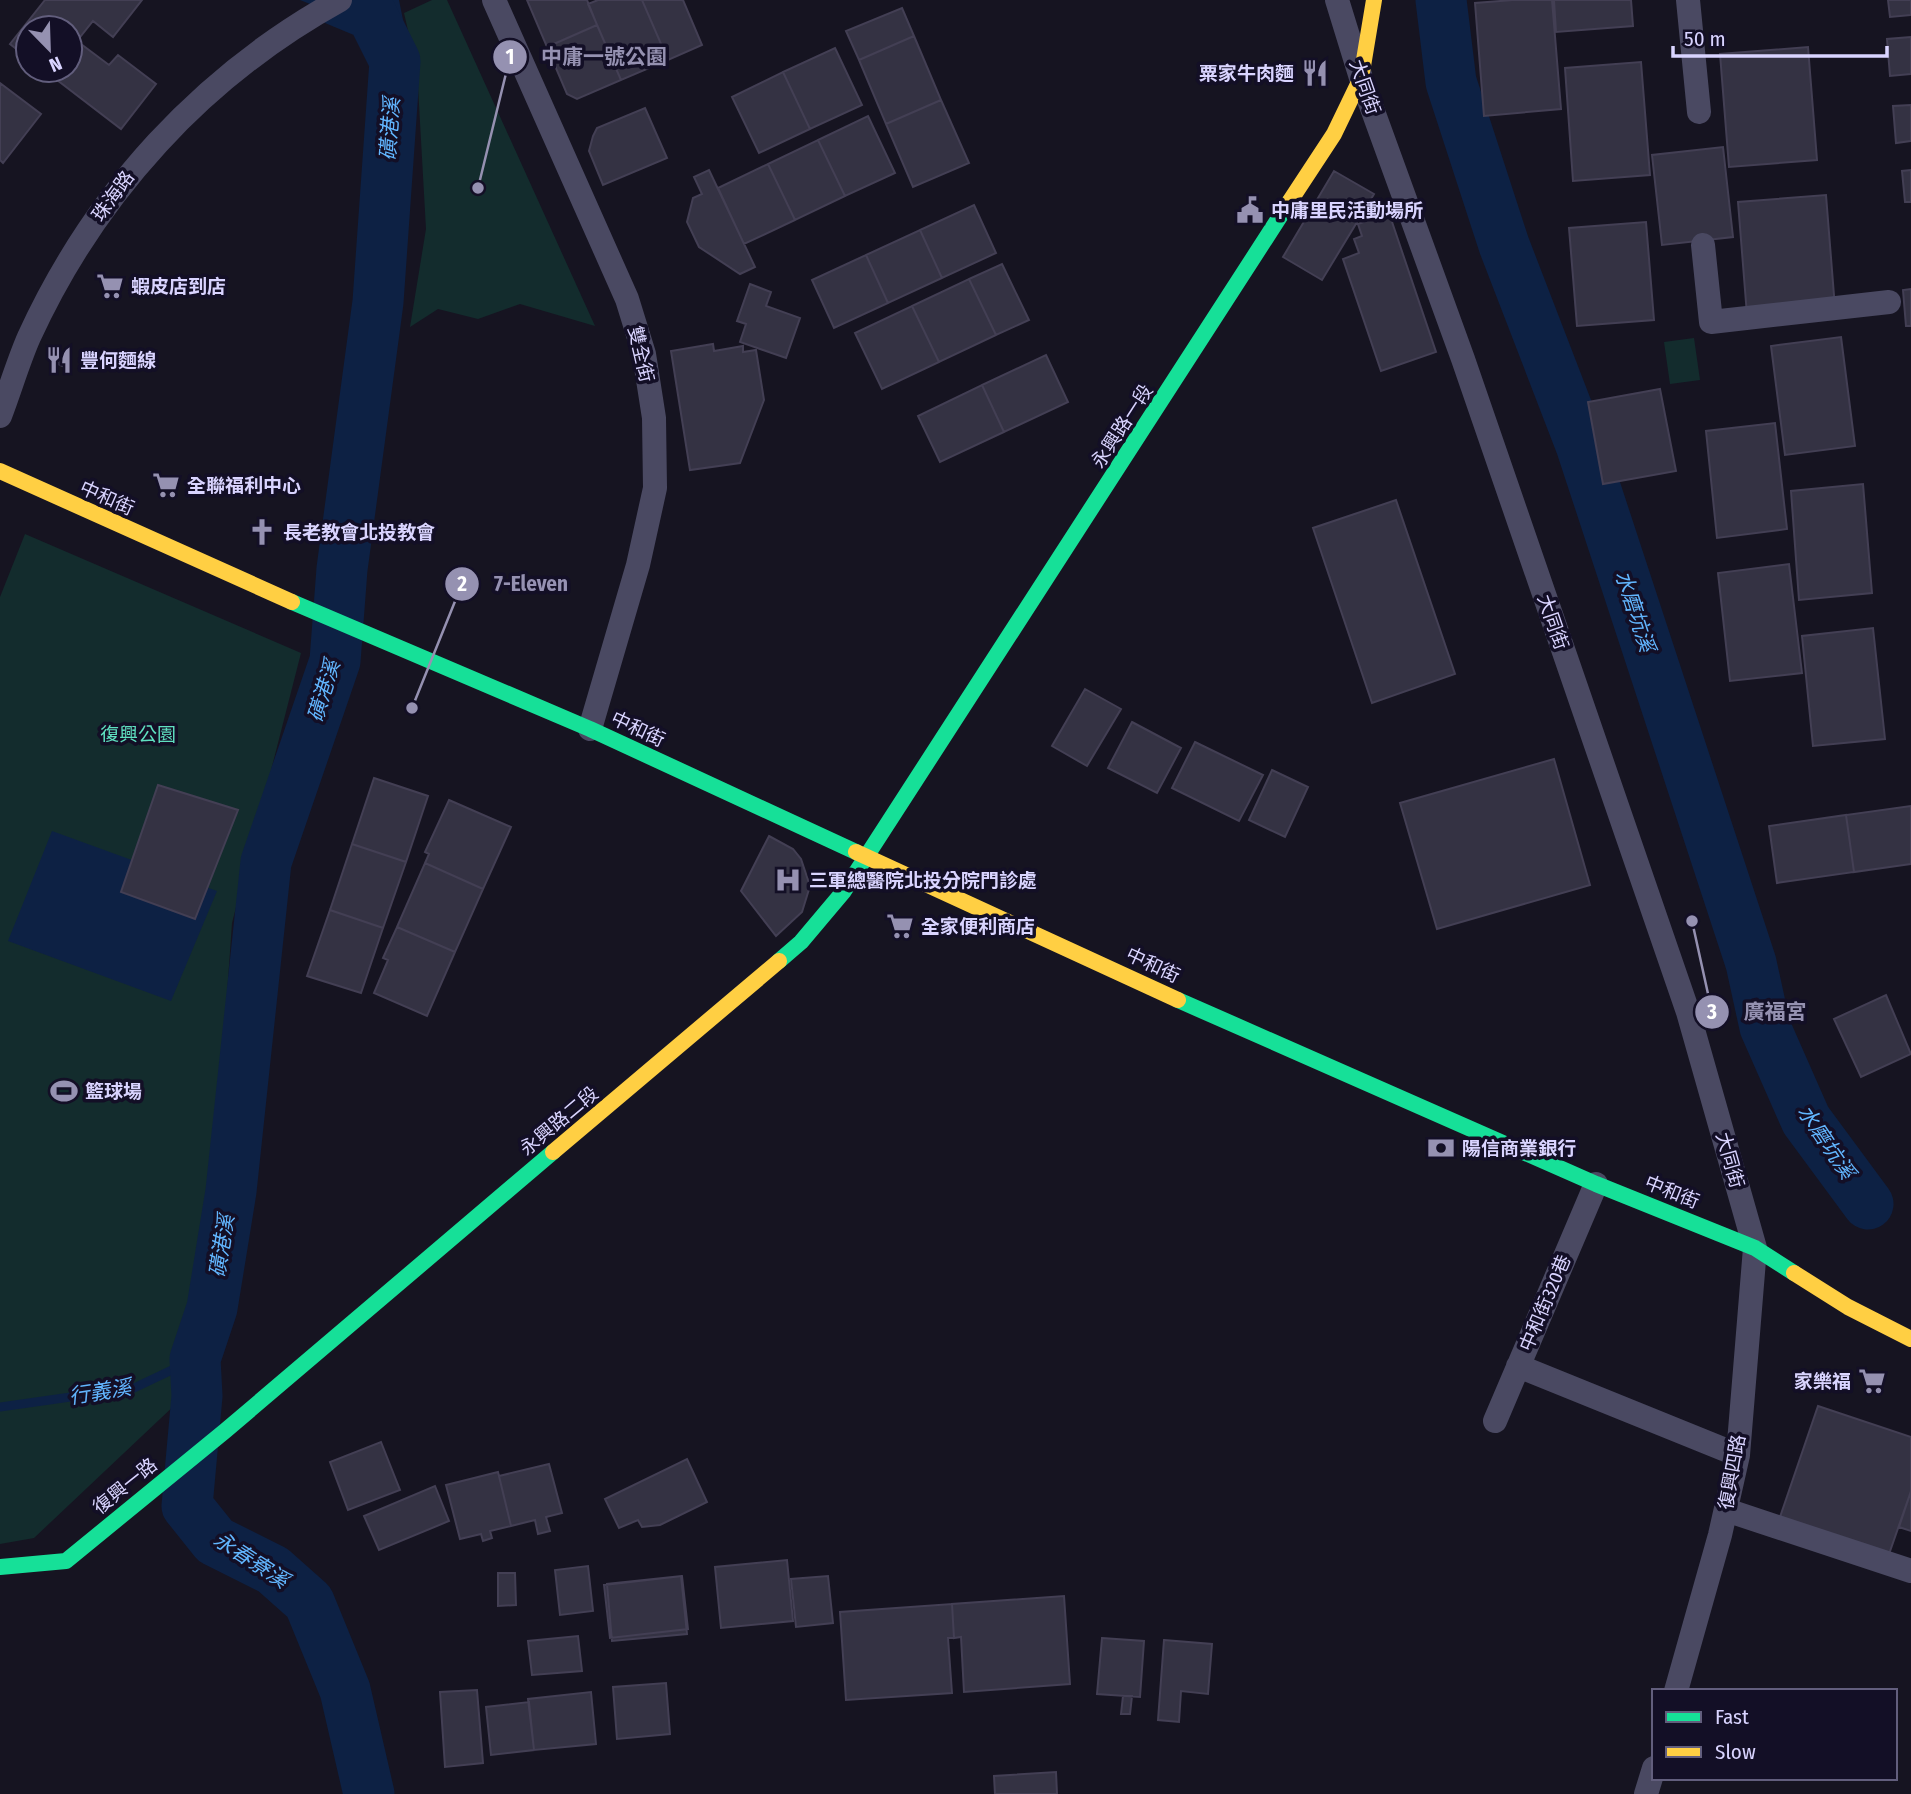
<svg xmlns="http://www.w3.org/2000/svg" width="1911" height="1794" font-family="'Fira Sans Condensed','Noto Sans TC',sans-serif">
	<style>
		.green { fill: #132c2d }
		.water { fill: #0d2144 }
		.lines { fill: none; stroke-linecap: round; stroke-linejoin: round }
		.stream { stroke: #0d2144; stroke-width: 9 }
		.river { stroke: #0d2144; stroke-width: 51 }
		.building { fill: #343243; stroke: #433f54; stroke-width: 2 }
		.street { stroke: #4a4962; stroke-width: 24 }
		.fast { stroke: #16e098; stroke-width: 16 }
		.slow { stroke: #ffcf43; stroke-width: 16 }
		.labels { text-anchor: middle; dominant-baseline: central; stroke-width: 7; stroke-linejoin: round; paint-order: stroke }
		.poi-label { font-size: 19px; font-weight: bold; fill: #d9d4ff; stroke: #130f26; text-anchor: start }
		.street-label { font-size: 19px; fill: #d9d4ff; stroke: #130f26 }
		.park-label { font-size: 19px; fill: #5fe0c0; stroke: #130f26 }
		.water-label { font-size: 21px; font-style: italic; fill: #62b6ff; stroke: #130f26 }
		.leader { fill: none; stroke: #9591b1; stroke-width: 2.5 }
		.callout-dot { fill: #9591b1; stroke: #130f26; stroke-width: 2.5 }
		.mark-label { font-size: 21px; text-anchor: middle; font-weight: bold; fill: #fff }
		.callout-label { font-size: 21px; text-anchor: middle; font-weight: bold; fill: #9591b1; stroke: #130f26; stroke-width: 7; stroke-linejoin: round; paint-order: stroke }
	</style>
	<rect width="100%" height="100%" fill="#161421"/>
	<!-- green -->
	<path class="green" d="M432,0H447L595,326L520,304L478,319L438,309L410,327L426,229L417,69L404,13Z
		M1694,338L1700,380L1670,384L1664,342Z
		M25,534L301,653L232,923L222,1066L205,1222L196,1385L34,1538L0,1544V597Z"/>
	<!-- water -->
	<path class="water" d="M300,0H399L405,30L371,47L358,23Z
		M52,831L217,891L171,1001L8,941Z"/>
	<g class="lines">
		<!-- stream -->
		<path class="stream" d="M0,1407L134,1388L195,1359"/>
		<!-- river -->
		<path class="river" d="M336,0L372,15L395,61L378,302L342,569L335,661L266,862L231,1191L212,1308L195,1359L197,1396L187,1506L215,1541L273,1570L309,1602L345,1690L369,1794
			M1441,0L1451,82L1504,245L1581,445L1751,963L1765,1027L1806,1120L1868,1204"/>
	</g>
	<!-- building -->
	<path class="building" d="M45,0H142L113,37L93,21L77,41L109,65L118,55L156,84L121,129L44,70H70V28H28V58L10,44Z
		M527,0H587L597,25L547,47Z
		M598,0H642L668,60L621,80L588,4Z
		M642,0H683L702,45L668,60Z
		M1513,0H1552L1561,109L1484,116L1475,3Z
		M1554,0H1631L1633,26L1556,32Z
		M1888,0H1911V15L1890,17Z
		M902,8L914,36L859,60L846,31Z
		M597,25L621,80L577,99L567,94L547,47Z
		M914,36L941,100L886,124L859,60Z
		M1911,37V74L1890,76L1887,39Z
		M1808,47L1817,160L1729,167L1720,54Z
		M835,48L862,105L810,129L783,72Z
		M1641,62L1650,175L1573,181L1565,68Z
		M783,72L810,129L759,153L732,97Z
		M0,83L41,114L3,163L0,160Z
		M941,100L969,163L913,187L886,124Z
		M1911,105V141L1896,143L1893,106Z
		M645,108L667,158L603,185L589,151L593,136L597,128Z
		M868,116L895,173L845,196L818,140Z
		M818,140L845,196L795,220L768,164Z
		M1723,147L1733,237L1662,245L1652,155Z
		M768,164L795,220L744,244L718,188Z
		M709,170L755,267L740,274L699,247L687,222L693,198L702,194L694,177Z
		M1911,170V202H1905L1902,171Z
		M1334,171L1374,194L1322,280L1283,257Z
		M1826,195L1835,308L1747,315L1738,202Z
		M974,205L996,253L942,278L920,230Z
		M1389,213L1436,352L1381,371L1343,259L1359,253L1354,239L1362,236L1358,224Z
		M1646,222L1654,320L1577,326L1569,228Z
		M920,230L942,278L888,303L866,255Z
		M866,255L888,303L834,328L812,280Z
		M1002,264L1029,320L996,335L969,279Z
		M969,279L996,335L939,362L912,306Z
		M750,284L771,292L766,306L800,318L786,358L740,342L746,324L737,321Z
		M1911,289V326H1906L1903,290Z
		M912,306L939,362L882,389L855,333Z
		M1841,337L1855,446L1785,455L1771,346Z
		M713,344L714,351L743,346V352L756,350L764,400L740,463L690,470L671,351Z
		M55,353L67,359L65,367L51,361Z
		M1046,355L1068,402L1004,432L982,385Z
		M982,385L1004,432L940,462L918,416Z
		M1660,389L1676,471L1603,484L1588,402Z
		M1775,423L1787,529L1717,538L1706,431Z
		M1863,484L1872,593L1799,600L1791,491Z
		M1396,500L1455,674L1372,703L1313,528Z
		M1789,564L1802,673L1730,681L1718,573Z
		M1873,628L1885,739L1813,746L1802,636Z
		M1085,689L1121,709L1087,766L1052,746Z
		M1132,722L1181,748L1157,793L1108,768Z
		M1195,742L1263,775L1239,821L1172,788Z
		M1554,759L1590,885L1437,929L1400,803Z
		M1272,770L1308,787L1285,837L1249,820Z
		M374,778L428,796L406,862L352,844Z
		M158,785L238,810L195,919L121,892Z
		M449,800L511,827L483,889L425,863L429,854L425,852Z
		M1911,806V864L1854,872L1846,815Z
		M1846,815L1854,872L1777,883L1769,826Z
		M769,836L793,849L801,859L810,886L802,912L776,936L741,891Z
		M352,844L406,862L383,928L330,910Z
		M425,863L483,889L455,952L397,927Z
		M330,910L383,928L361,993L307,976Z
		M397,927L455,952L427,1016L374,993L388,960L383,958Z
		M1886,995L1911,1054L1861,1077L1834,1019Z
		M1818,1406L1911,1437V1491L1888,1557L1779,1520Z
		M381,1442L400,1490L348,1510L330,1462Z
		M687,1459L707,1502L660,1525L642,1527L638,1520L619,1528L605,1499Z
		M549,1464L562,1513L546,1517L550,1531L538,1534L535,1520L511,1526L499,1476Z
		M498,1472L511,1526L490,1531L492,1538L483,1541L481,1534L460,1539L446,1485Z
		M435,1486L449,1521L379,1550L364,1516Z
		M1911,1491V1531L1899,1527Z
		M787,1560L793,1621L721,1628L715,1567Z
		M588,1566L593,1611L560,1615L555,1570Z
		M498,1573H515L516,1605L498,1606Z
		M681,1576L687,1634L612,1641L607,1584Z
		M682,1576L688,1629L610,1638L604,1585Z
		M828,1576L833,1623L796,1627L791,1579Z
		M1064,1596L1070,1684L964,1692L961,1637L954,1638L952,1604Z
		M952,1604L954,1638H948L952,1693L846,1700L840,1612Z
		M578,1636L582,1671L532,1675L528,1641Z
		M1102,1638L1144,1641L1140,1697L1097,1694Z
		M1164,1640L1212,1644L1208,1694L1181,1691L1179,1722L1158,1720Z
		M666,1683L670,1734L617,1739L613,1687Z
		M477,1690L483,1763L445,1767L440,1692Z
		M591,1692L596,1744L534,1750L528,1699Z
		M1123,1696H1132L1130,1714H1121Z
		M529,1702L534,1750L491,1755L486,1707Z
		M1056,1772L1057,1794H995L994,1776Z"/>
	<g class="lines">
		<!-- street -->
		<path class="street" d="M494,0L627,299L644,354L654,418L655,488L638,565L590,729
			M1337,0L1361,78L1463,359L1688,1012L1755,1248L1738,1455L1720,1535L1676,1691
			M1688,0L1699,112
			M1703,245L1711,322L1889,302
			M0,416C10,390 18,362 29,337C95,193 202,76 340,0
			M1518,1366L1738,1455
			M1495,1421L1596,1184
			M1726,1510L1911,1571
			M1646,1794L1654,1768"/>
		<!-- fast -->
		<path class="fast" d="M292,602L590,729L856,852
			M779,961L801,942L844,891L1290,201
			M1178,1000L1596,1184L1755,1248L1794,1273
			M0,1567L66,1561L225,1431L553,1152"/>
		<!-- slow -->
		<path class="slow" d="M1290,201L1334,134L1361,78L1374,0
			M0,471L292,602
			M856,852L1178,1000
			M553,1152L779,961
			M1794,1273L1848,1307L1911,1339"/>
	</g>
	<!-- icons -->
	<defs>
		<symbol id="restaurant-bare" viewBox="-9 -9 18 18"><path d="M-5-6h1v4h1v-4h1v4h1v-4h1v5L-1.5 .5V6h-2V.5L-5-1ZM5-6V6H3V1.5H1.5Q1.5-4 5-6Z" fill="#9591b1" stroke="#130f26" stroke-width="2.5" paint-order="stroke"/></symbol>
		<symbol id="civic-bare" viewBox="-9 -9 18 18"><path d="M-.6-6.5H3V-4.5H.6V-3L4-1V1h2V6H-6V1h2V-1L-.6-3ZM-1.2 2.5V6h2.4V2.5Z" fill="#9591b1" stroke="#130f26" stroke-width="2.5" paint-order="stroke"/></symbol>
		<symbol id="supermarket-bare" viewBox="-9 -9 18 18"><path d="M-6-5.5h2.5l.6 2H6L4.5 2H-2.5L-4.4-4H-6ZM-1.5 3.2a1.3 1.3 0 1 0 .1 0ZM3 3.2a1.3 1.3 0 1 0 .1 0Z" fill="#9591b1" stroke="#130f26" stroke-width="2.5" paint-order="stroke"/></symbol>
		<symbol id="church-bare" viewBox="-9 -9 18 18"><path d="M-1.2-6h2.4v3.5h3.3v2.4h-3.3V6h-2.4V-.1h-3.3v-2.4h3.3Z" fill="#9591b1" stroke="#130f26" stroke-width="2.5" paint-order="stroke"/></symbol>
		<symbol id="hospital-bare" viewBox="-9 -9 18 18"><path d="M-5-5h3v3.5h4V-5h3V5h-3V1.5h-4V5h-3Z" fill="#9591b1" stroke="#130f26" stroke-width="2.5" paint-order="stroke"/></symbol>
		<symbol id="stadium-bare" viewBox="-9 -9 18 18"><path d="M0-5a6.5 5 0 1 0 0 10a6.5 5 0 1 0 0-10ZM-3.5-1.8h7v3.6h-7Z" fill="#9591b1" stroke="#130f26" stroke-width="2.5" paint-order="stroke"/></symbol>
		<symbol id="bank-bare" viewBox="-9 -9 18 18"><path d="M-6-4H6V4H-6ZM0-2.3a2.3 2.3 0 1 0 0 4.6a2.3 2.3 0 1 0 0-4.6Z" fill="#9591b1" stroke="#130f26" stroke-width="2.5" paint-order="stroke"/></symbol>
	</defs>
	<g fill-rule="evenodd">
		<use href="#restaurant-bare" x="1296" y="54" width="38" height="38"/>
		<use href="#civic-bare" x="1231" y="191" width="38" height="38"/>
		<use href="#supermarket-bare" x="91" y="267" width="38" height="38"/>
		<use href="#restaurant-bare" x="40" y="341" width="38" height="38"/>
		<use href="#supermarket-bare" x="147" y="466" width="38" height="38"/>
		<use href="#church-bare" x="243" y="513" width="38" height="38"/>
		<use href="#hospital-bare" x="769" y="861" width="38" height="38"/>
		<use href="#supermarket-bare" x="881" y="907" width="38" height="38"/>
		<use href="#stadium-bare" x="45" y="1072" width="38" height="38"/>
		<use href="#bank-bare" x="1422" y="1129" width="38" height="38"/>
		<use href="#supermarket-bare" x="1853" y="1362" width="38" height="38"/>
	</g>
	<g class="labels">
		<!-- poi labels -->
		<g class="poi-label">
			<text x="1294" y="73" text-anchor="end">粟家牛肉麵</text>
			<text x="1271" y="210">中庸里民活動場所</text>
			<text x="131" y="286">蝦皮店到店</text>
			<text x="80" y="360">豐何麵線</text>
			<text x="187" y="485">全聯福利中心</text>
			<text x="283" y="532">長老教會北投教會</text>
			<text x="809" y="880">三軍總醫院北投分院門診處</text>
			<text x="921" y="926">全家便利商店</text>
			<text x="85" y="1091">籃球場</text>
			<text x="1462" y="1148">陽信商業銀行</text>
			<text x="1851" y="1381" text-anchor="end">家樂福</text>
		</g>
		<!-- street labels -->
		<g class="street-label">
			<text transform="translate(1365 87) rotate(71)">大同街</text>
			<text transform="translate(113 196) rotate(-54)">珠海路</text>
			<text transform="translate(641 354) rotate(77)">雙全街</text>
			<text transform="translate(1122 426) rotate(-57)">永興路一段</text>
			<text transform="translate(107 498) rotate(24)">中和街</text>
			<text transform="translate(1553 622) rotate(71)">大同街</text>
			<text transform="translate(638 729) rotate(25)">中和街</text>
			<text transform="translate(1153 965) rotate(25)">中和街</text>
			<text transform="translate(559 1121) rotate(-40)">永興路二段</text>
			<text transform="translate(1730 1160) rotate(74)">大同街</text>
			<text transform="translate(1672 1192) rotate(22)">中和街</text>
			<text transform="translate(1545 1303) rotate(-67)">中和街320巷</text>
			<text transform="translate(1732 1472) rotate(-80)">復興四路</text>
			<text transform="translate(125 1486) rotate(-39)">復興一路</text>
		</g>
		<!-- park labels -->
		<g class="park-label">
			<text x="138" y="734">復興公園</text>
		</g>
		<!-- water labels -->
		<g class="water-label">
			<text transform="translate(390 129) rotate(-86)">磺港溪</text>
			<text transform="translate(1635 611) rotate(72)">水磨坑溪</text>
			<text transform="translate(324 691) rotate(-73)">磺港溪</text>
			<text transform="translate(1826 1142) rotate(56)">水磨坑溪</text>
			<text transform="translate(222 1246) rotate(-81)">磺港溪</text>
			<text transform="translate(100 1392) rotate(-9)">行義溪</text>
			<text transform="translate(251 1560) rotate(33)">永春寮溪</text>
		</g>
	</g>
	<!-- callouts -->
	<path class="leader" d="M478 188L510 57M412 708L462 584M1692 921L1712 1012"/>
	<g class="callout-dot">
		<circle cx="478" cy="188" r="7"/>
		<circle cx="412" cy="708" r="7"/>
		<circle cx="1692" cy="921" r="7"/>
		<circle cx="510" cy="57" r="18"/>
		<circle cx="462" cy="584" r="18"/>
		<circle cx="1712" cy="1012" r="18"/>
	</g>
	<g class="mark-label">
		<text x="510" y="64">1</text>
		<text x="462" y="591">2</text>
		<text x="1712" y="1019">3</text>
	</g>
	<g class="callout-label">
		<text x="604" y="64">中庸一號公園</text>
		<text x="531" y="591">7-Eleven</text>
		<text x="1775" y="1019">廣福宮</text>
	</g>
	<!-- legend -->
	<rect x="1652" y="1689" width="245" height="91" fill="#130f26" stroke="#625e7d" stroke-width="2"/>
	<rect x="1666" y="1712" width="35" height="10" fill="#16e098" stroke="#625e7d" stroke-width="2"/>
	<text x="1715" y="1724" font-size="21" fill="#d9d4ff">Fast</text>
	<rect x="1666" y="1747" width="35" height="10" fill="#ffcf43" stroke="#625e7d" stroke-width="2"/>
	<text x="1715" y="1759" font-size="21" fill="#d9d4ff">Slow</text>
	<!-- north arrow -->
	<g transform="translate(49 49) rotate(157)"><circle r="33" fill="#130f26" stroke="#625e7d" stroke-width="2"/>
	<path d="M0-5L12 26L0 18L-12 26Z" fill="#9591b1"/>
	<text y="-10" font-size="19" font-weight="bold" text-anchor="middle" fill="#d9d4ff">N</text>
	</g>
	<!-- scale -->
	<path d="M1673 46v10h214v-10" fill="none" stroke="#d9d4ff" stroke-width="3.5"/>
	<text x="1684" y="46" font-size="21" fill="#d9d4ff" stroke="#130f26" stroke-width="5" paint-order="stroke">50 m</text>
</svg>
